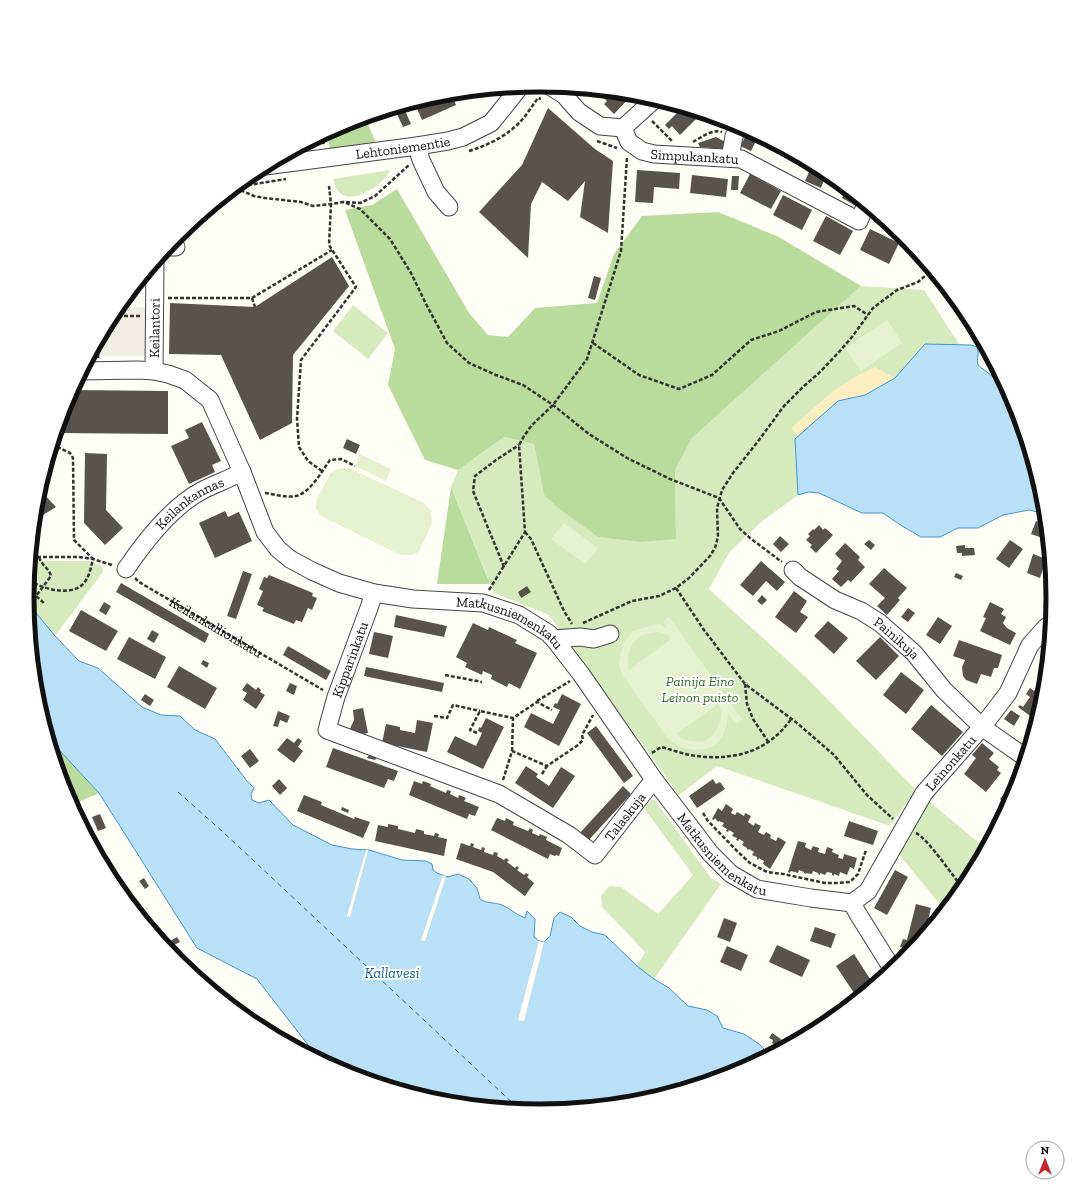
<svg xmlns="http://www.w3.org/2000/svg" width="1081" height="1196" font-family="'Zilla Slab',serif">
	<style>
		.green { fill: #d5ebbd }
		.forest { fill: #b9dc9c }
		.sand { fill: #fbeec1 }
		.pitch { fill: #e6f2cf; fill-rule: evenodd }
		.plaza { fill: #f1ede2 }
		.water { fill: #b9e0f7; stroke: #3f96cf }
		.pier { fill: #fffdf5 }
		.lines { fill: none; stroke-linecap: round; stroke-linejoin: round }
		.ferry { stroke: #1768a6; stroke-width: 1; stroke-dasharray: 5 4; stroke-linecap: butt }
		.building { fill: #5a524d }
		.minor-casing { stroke: #444; stroke-width: 19 }
		.path { stroke: #333; stroke-width: 2.5; stroke-dasharray: 4 2; stroke-linecap: butt }
		.minor { stroke: #fff; stroke-width: 17 }
		.labels { text-anchor: middle; dominant-baseline: central; stroke-width: 4; stroke-linejoin: round; paint-order: stroke }
		.street-label { font-size: 14px; fill: #111; stroke: #fff }
		.park-label { font-size: 14px; font-style: italic; fill: #2f6b1f; stroke: #fff }
		.water-label { font-size: 15px; font-style: italic; fill: #1768a6; stroke: #fff }
		.rim { fill: none; stroke: #111; stroke-width: 5 }
	</style>
	<rect width="100%" height="100%" fill="#fffdf5"/>
	<!-- green -->
	<path class="green" d="M313,140L315,148L291,152Z
		M390,170C388,173 386,177 383,180C373,190 347,207 336,188C335,186 334,182 333,179Z
		M861,286L924,290L959,344L925,345L895,378L865,395L838,401L795,439L798,495L761,522L729,553L709,589L806,677L916,790L890,826L717,766L679,795L549,615L494,593L451,487L458,470L504,437L534,444L544,495L598,537L616,538L676,539L675,470L692,438Z
		M353,305L388,333L368,359L333,331Z
		M31,561H89L102,566L103,572L55,636L27,602Z
		M654,799L711,878L721,884L654,979L637,966L645,952L602,907L601,896L609,886L621,887L658,914L693,875L646,811V804Z
		M929,801L986,849L967,883L945,911L899,854Z"/>
	<!-- forest -->
	<path class="forest" d="M365,117L376,143L330,150L328,137L326,133L344,124Z
		M397,189L469,313L488,335L508,337L535,308L597,303L614,254L642,216L718,212L777,236L861,286L692,438L675,470L676,539L642,542L598,537L557,507L544,495L534,444L504,437L458,470L425,460L388,385L395,349L345,210L372,205Z
		M451,487L490,584H437Z
		M49,739L99,793L72,805L66,794Z"/>
	<!-- sand -->
	<path class="sand" d="M875,367L895,378L865,395L849,399L838,415L802,441L791,428L833,391L855,377Z"/>
	<!-- pitch -->
	<path class="pitch" d="M887,320L902,343L861,371L845,348Z
		M360,454L391,469L386,481L355,466Z
		M349,468L424,503L431,511L432,523L419,552L411,555H400L321,516L316,509V501L330,474L337,469Z
		M564,523L598,548L585,564L551,539Z
		M669,617L742,719L737,724L728,714C728,725 723,740 713,746C699,753 682,750 670,740C664,735 660,727 655,720C644,706 634,691 623,676L619,665L621,653L624,642L633,631L646,627L659,624L667,628L663,622ZM659,632L667,635L671,639L629,670C626,660 629,644 638,638C644,633 652,633 659,632ZM718,704C725,713 719,731 710,738C704,743 697,742 689,741C684,740 680,738 676,734Z"/>
	<!-- plaza -->
	<path class="plaza" d="M118,307H145V356H92L93,352L114,313Z"/>
	<!-- water -->
	<path class="water" d="M925,344L971,345L977,347C980,354 976,359 978,365L997,380L1010,393L1015,402L1044,498L1046,514L1029,510L1003,515L978,528H958L940,537H921L902,526L883,513H862L819,493L808,492L798,495L795,439L838,401L865,395L895,378Z
		M27,602L55,636L79,661L98,668L142,707L161,715L180,716L195,730L215,739L247,781L254,788L251,794L252,800L259,803L269,800L293,825L332,845L352,849L369,850L402,860L426,861L432,864L433,870L437,873L448,877L458,874L469,879L477,888L480,899C488,904 494,902 502,905C510,908 516,915 525,918L527,911L535,919L534,937L539,941L544,942L550,936L554,918L560,912L571,917L580,926L592,932L605,935L637,966L654,979L669,988L688,1006L707,1010L717,1016L723,1028L744,1034L759,1044L769,1054H772L737,1072L640,1102L540,1111L440,1102L344,1072L315,1057V1054L257,979L197,948L99,793L49,739L37,698Z"/>
	<!-- pier -->
	<path class="pier" d="M366,850H368L350,917L347,916Z
		M443,875L446,876L425,941L421,940Z
		M539,941L544,942L524,1021L518,1020Z"/>
	<g class="lines">
		<!-- ferry -->
		<path class="ferry" d="M178,792L223,832L519,1109"/>
	</g>
	<!-- building -->
	<path class="building" d="M594,90L633,94L614,114L604,104L607,101Z
		M450,93H451L456,105L422,120L414,102L441,94H446V95Z
		M403,106L411,124L403,127L394,108Z
		M683,107L702,113L680,135L672,126L669,129L665,125Z
		M548,108L595,149L613,161L608,233L580,217L585,181L568,201L542,182L531,204L528,258L479,212L522,165Z
		M749,130L759,135L751,151L740,146Z
		M716,137L727,143L723,149L700,147L698,143Z
		M772,143L781,147L779,152L770,147Z
		M812,165L827,172L821,188L805,181Z
		M637,170L680,173L679,189L654,187L653,203L635,202Z
		M750,174L781,191L771,209L740,193Z
		M692,175L728,179L726,197L690,193Z
		M732,176H739L738,190H731Z
		M847,189L860,199L856,206L842,198Z
		M783,195L812,210L802,230L773,215Z
		M826,216L853,231L840,255L813,241Z
		M870,229L899,243L889,264L860,250Z
		M332,257L349,286L293,355L292,423L260,440L221,355L169,354L170,303L255,307Z
		M594,276L601,278L595,300L588,298Z
		M129,294L128,307H118L120,305Z
		M72,390L168,391V434L57,433L66,401Z
		M202,422L221,461L212,465L215,472L189,484L171,446L189,438L185,430Z
		M347,439L360,445L356,454L343,448Z
		M85,453L107,454L106,510L123,528L105,545L84,523Z
		M39,489L56,507L35,520L37,498Z
		M225,511L228,517L239,512L252,541L215,558L199,523Z
		M1036,521L1047,525L1048,540L1031,534Z
		M819,525L823,530L825,528L833,535L816,553L810,547L812,545L806,540L810,536L808,534L813,529L814,530Z
		M780,536L789,544L781,552L773,544Z
		M869,540L875,545L871,550L864,544Z
		M1010,540L1023,549L1009,568L996,559Z
		M845,543L860,557L858,560L865,567L851,582L848,580L841,587L832,579L839,571L836,569L842,561L835,554Z
		M965,545V548H974L975,555L962,556V553H957L956,546Z
		M1033,554L1046,559L1040,578L1027,573Z
		M761,561L785,582L777,591L766,581L753,596L740,585Z
		M884,568L907,588L898,598L900,600L887,615L877,606L885,598L869,584Z
		M243,571L252,574L236,619L227,616Z
		M956,573L963,576L961,580L954,577Z
		M269,575L313,593L312,596L317,598L312,610L308,608L302,622L296,620L294,624L262,611L264,608L257,605L263,591L259,589L264,577L267,578Z
		M121,583L209,634L205,643L116,592Z
		M527,586L531,592L521,598L518,592Z
		M794,591L807,601L800,612L808,617L796,633L775,617Z
		M762,595L767,600L762,605L757,601Z
		M104,602L111,606L106,615L99,611Z
		M990,602L1004,609L1001,614L1006,617L1003,623L1007,628L1016,633L1010,645L980,631L986,618L983,617Z
		M908,608L915,613L908,622L901,617Z
		M81,610L118,631L106,651L69,631Z
		M396,615L447,626L444,637L394,627Z
		M938,617L952,626L940,644L926,635Z
		M828,621L848,638L834,654L814,636Z
		M473,623L488,630L489,627L517,640L515,643L537,653L520,689L509,683L507,687L491,679L492,675L483,671L482,675L465,667L467,663L456,657Z
		M152,630L159,634L154,643L147,639Z
		M374,632L393,636L388,658L369,654Z
		M129,637L166,657L155,679L117,659Z
		M880,637L899,656L876,680L856,661Z
		M959,640L1002,655L998,668H994L991,677L981,674L977,684L966,680L963,676L962,667L965,660L953,656Z
		M288,646L331,671L326,680L283,655Z
		M203,660L209,663L207,668L201,664Z
		M179,666L217,688L205,709L167,687Z
		M366,667L444,683L442,692L364,676Z
		M901,672L924,690L906,714L883,695Z
		M1041,674L1046,677L1044,698L1037,721L1018,707L1020,705L1023,707L1030,697L1026,694L1030,688L1034,691L1041,680L1038,678Z
		M247,683L256,690L258,687L261,690L260,692L265,695L256,709L243,700L247,693L242,690Z
		M290,683L297,686L294,695L286,691Z
		M145,694L154,700L150,706L141,700Z
		M562,694L581,704L559,746L524,727L531,713L553,724L560,710L553,707L555,703L557,704Z
		M931,705L963,732L942,756L911,729Z
		M363,708L368,733L359,735L349,731L354,720L353,710Z
		M1011,710L1020,716L1014,726L1004,719Z
		M278,711L290,716L287,723L280,720L278,727L273,726Z
		M486,718L504,727L483,769L447,752L455,736L476,746L482,733L478,731L479,727L481,728Z
		M417,720L433,723L427,752L382,743L386,724L400,727V730L415,733Z
		M596,726L633,776L624,783L587,733Z
		M287,738L294,743L298,738L302,741L298,747L303,751L294,763L277,750Z
		M982,743L994,753L989,759L999,767L997,770L1001,773L986,792L964,774L976,758L972,755Z
		M333,748L398,771L394,781L388,779L384,788L326,767Z
		M250,749L259,761L250,768L241,756Z
		M369,755L377,757L375,760L367,758Z
		M526,766L538,774L536,777L549,786L561,767L575,776L553,808L515,783Z
		M279,779L287,788L280,795L272,786Z
		M713,779L716,784L720,782L725,789L697,808L689,796Z
		M414,781L422,784L423,781L431,784L430,786L446,793L447,790L451,791L450,794L458,798L459,795L466,798L464,801L479,807L475,816L469,814L467,819L409,795Z
		M623,786L631,794L586,843L578,835Z
		M1008,789L1015,794L1008,808L1004,806L1006,804L1000,799Z
		M304,795L322,802L321,805L354,819L355,817L370,822L363,838L297,811Z
		M726,804L733,809L731,813L735,815L737,812L744,816L745,813L751,816L748,822L754,826L755,823L761,826L758,832L764,835L766,832L771,835L770,838L776,841L778,837L786,842L770,869L763,864L764,861L759,858L758,860L757,859V857L752,855L754,852L749,849L748,850L747,849V848L742,845L744,842L739,839L738,841L736,840L737,838L732,836L734,833L729,830L728,832L726,831L727,829L722,826L724,823L719,821L718,822L715,818L714,820L712,819L718,808L722,811Z
		M342,807L349,810L348,813L341,810Z
		M100,814L106,828L98,831L92,817Z
		M497,818L505,821L506,818L514,822L513,825L528,831L530,828L533,830L532,833L539,836L540,834L547,837L546,840L562,848L559,856L556,855L555,856L550,854L548,859L491,830Z
		M849,821L878,831L873,845L844,836Z
		M388,824L398,826V829L415,833L416,829L424,831V834L434,836L435,833L439,834L438,837L447,839L444,856L375,841L378,825L388,827Z
		M798,841L806,843L805,847L811,850L813,846L819,848L818,852L825,854L827,847L833,849L832,852L839,855L838,858L843,859L844,854L857,858L854,869L850,867L847,875L840,872L839,876L834,874V876L832,875V873L827,872L825,875L820,873V875L818,874V873L813,871L812,874L806,873V874L804,873V872L799,870L798,873L791,871L790,873L788,872Z
		M461,843L470,846L471,843L474,844L473,847L481,850L482,847L485,848L484,852L493,855L494,852L498,853L497,856L504,860L506,858L509,860L507,862L515,868L517,866L519,868L517,870L524,875L526,873L529,875L527,877L534,883L525,896L493,872L456,859Z
		M895,870L908,877L887,915L874,908Z
		M144,878L149,886L145,889L139,881Z
		M916,904L931,908L924,937L913,950L900,947L903,939L907,940Z
		M724,918L737,923L730,942L717,937Z
		M815,927L836,934L831,948L810,941Z
		M177,937L180,942L172,946L170,941Z
		M777,945L810,960L802,977L769,962Z
		M727,946L748,955L741,971L720,962Z
		M854,954L874,985L858,999L836,966Z
		M237,1002L241,1004L237,1010L234,1008Z
		M772,1033L781,1039L777,1046L772,1043L773,1040L769,1038Z"/>
	<g class="lines">
		<defs>
			<g id="minor">
				<path d="M548,85L564,95L579,112L600,126L623,128L655,99"/>
				<path id="s2" d="M623,128L629,142L642,151L654,154L741,159L859,221L866,204"/>
				<path d="M417,146L421,160L436,192L449,207"/>
				<path d="M730,158L734,136L740,125"/>
				<path id="s3" d="M265,166L417,146L448,141L463,137L491,123L516,92L519,87"/>
				<path d="M167,247H176"/>
				<path id="s4" d="M82,371L138,370L154,371L168,374L185,380L210,400L242,472L265,532L278,549L290,559L312,571L339,583L374,593L413,599L483,603L519,615L548,633L554,639L581,674L655,781L688,824L710,853L731,874L757,889L811,898L852,903"/>
				<path id="s5" d="M154,371L155,262"/>
				<path id="s6" d="M126,569C145,541 172,506 203,490C215,484 229,479 242,472"/>
				<path id="s7" d="M793,570L800,577L835,600L861,611L880,623L914,653L944,690L982,727L1026,758"/>
				<path d="M554,639L580,637L594,639L610,634"/>
				<path id="s8" d="M328,726L336,697L369,608L374,593"/>
				<path id="s9" d="M327,730L499,794L569,835L595,855L648,787L655,781"/>
				<path id="s10" d="M852,903L868,891L924,793L982,727L1008,693L1030,645L1046,627L1051,626"/>
				<path d="M852,903L858,914L893,970"/>
			</g>
		</defs>
		<!-- minor casing -->
		<use href="#minor" class="minor-casing"/>
		<!-- path -->
		<g class="path">
			<path d="M652,121L672,141"/>
			<path d="M320,137L324,144"/>
			<path d="M597,141L617,148"/>
			<path d="M693,142C702,137 712,129 722,132"/>
			<path d="M469,151C488,145 505,137 519,123C526,116 532,106 538,98L541,99"/>
			<path d="M236,187L286,179"/>
			<path d="M235,188L254,196L265,198L301,202L313,206L331,204L344,202L360,209L390,239L411,273L426,304L447,343L469,363L496,375L523,385L553,405L589,434L627,458L670,479L719,498L740,529L750,538L782,562"/>
			<path d="M346,202L360,203L375,196L409,165"/>
			<path d="M875,219H878L888,222"/>
			<path d="M168,298H252L255,307"/>
			<path d="M252,298L332,250"/>
			<path d="M112,316H141"/>
			<path d="M593,343L639,375L679,389L712,375L751,340L779,331L816,312L854,306L868,315"/>
			<path d="M98,358V341"/>
			<path d="M322,471L308,461L299,447L297,419L301,360L356,287L329,245L331,204L329,186"/>
			<path d="M265,493C274,494 286,498 296,496C310,493 322,471 330,460L341,459L355,466"/>
			<path d="M525,532L531,539L564,611L572,624"/>
			<path d="M31,557H79L93,559L112,565"/>
			<path d="M39,557C42,566 49,568 51,576L36,596L45,604"/>
			<path d="M504,567L473,491L475,476L496,460L519,445"/>
			<path id="s1" d="M135,578L139,582L323,690"/>
			<path d="M29,580C41,589 70,596 82,585C89,579 91,567 93,559L74,540L73,458L70,453L53,445"/>
			<path d="M676,588L704,630L745,684L797,723L834,755L867,795L893,819"/>
			<path d="M489,590L525,532L519,445L524,436L532,425L553,405L587,359L621,251L627,157"/>
			<path d="M583,623L632,601L659,596L676,588L689,578L710,556L715,548L718,537L717,508L722,490L733,473L759,440L784,406L804,386L819,373L839,352L852,337L873,308L897,290L918,282L932,270"/>
			<path d="M445,675L482,682"/>
			<path d="M745,684L747,704L753,719L769,743"/>
			<path d="M537,701L570,681"/>
			<path d="M434,716L447,718L453,705L480,711"/>
			<path d="M477,733L470,730L480,711L513,718"/>
			<path d="M512,751L513,718L537,702L552,710"/>
			<path d="M652,753L661,747C673,750 685,755 697,756C735,761 769,751 791,719"/>
			<path d="M542,774L547,766"/>
			<path d="M503,780L512,751L547,766L578,745L583,740L582,735L593,715"/>
			<path d="M703,813L708,821L738,852L750,863L767,872L783,874L825,883H838L850,882L858,874L866,850"/>
			<path d="M916,833C927,838 954,877 963,889"/>
		</g>
		<!-- minor -->
		<use href="#minor" class="minor"/>
	</g>
	<g class="labels">
		<!-- street labels -->
		<g class="street-label">
			<text stroke="none"><textPath href="#s3" startOffset="139">Lehtoniementie</textPath></text>
			<text stroke="none"><textPath href="#s2" startOffset="84">Simpukankatu</textPath></text>
			<text stroke="none"><textPath href="#s5" startOffset="43">Keilantori</textPath></text>
			<text stroke="none"><textPath href="#s6" startOffset="93">Keilankannas</textPath></text>
			<text stroke="none"><textPath href="#s1" startOffset="95">Keilankallionkatu</textPath></text>
			<text stroke="none"><textPath href="#s4" startOffset="549">Matkusniemenkatu</textPath></text>
			<text stroke="none"><textPath href="#s7" startOffset="125">Painikuja</textPath></text>
			<text stroke="none"><textPath href="#s8" startOffset="70">Kipparinkatu</textPath></text>
			<text stroke="none"><textPath href="#s10" startOffset="173">Leinonkatu</textPath></text>
			<text stroke="none"><textPath href="#s9" startOffset="346">Talaskuja</textPath></text>
			<text stroke="none"><textPath href="#s4" startOffset="873">Matkusniemenkatu</textPath></text>
		</g>
		<!-- park labels -->
		<g class="park-label">
			<text x="700" y="681">Painija Eino<tspan x="700" dy="16">Leinon puisto</tspan></text>
		</g>
		<!-- water labels -->
		<g class="water-label">
			<text x="392" y="973">Kallavesi</text>
		</g>
	</g>
	<!-- crop -->
	<path d="M0 0H1081V1196H0ZM34 598a506 506 0 1 1 1012 0a506 506 0 1 1-1012 0Z" fill="#fff" fill-rule="evenodd"/>
	<path class="rim" d="M34 598a506 506 0 1 1 1012 0a506 506 0 1 1-1012 0Z"/>
	<!-- north arrow -->
	<g transform="translate(1045 1160)"><circle r="19" fill="#ffffff" stroke="#a0a0a0"/>
	<path d="M0-3L7 15L0 10L-7 15Z" fill="#c4262e"/>
	<text y="-6" font-size="11" font-weight="bold" text-anchor="middle" fill="#111111">N</text>
	</g>
</svg>
